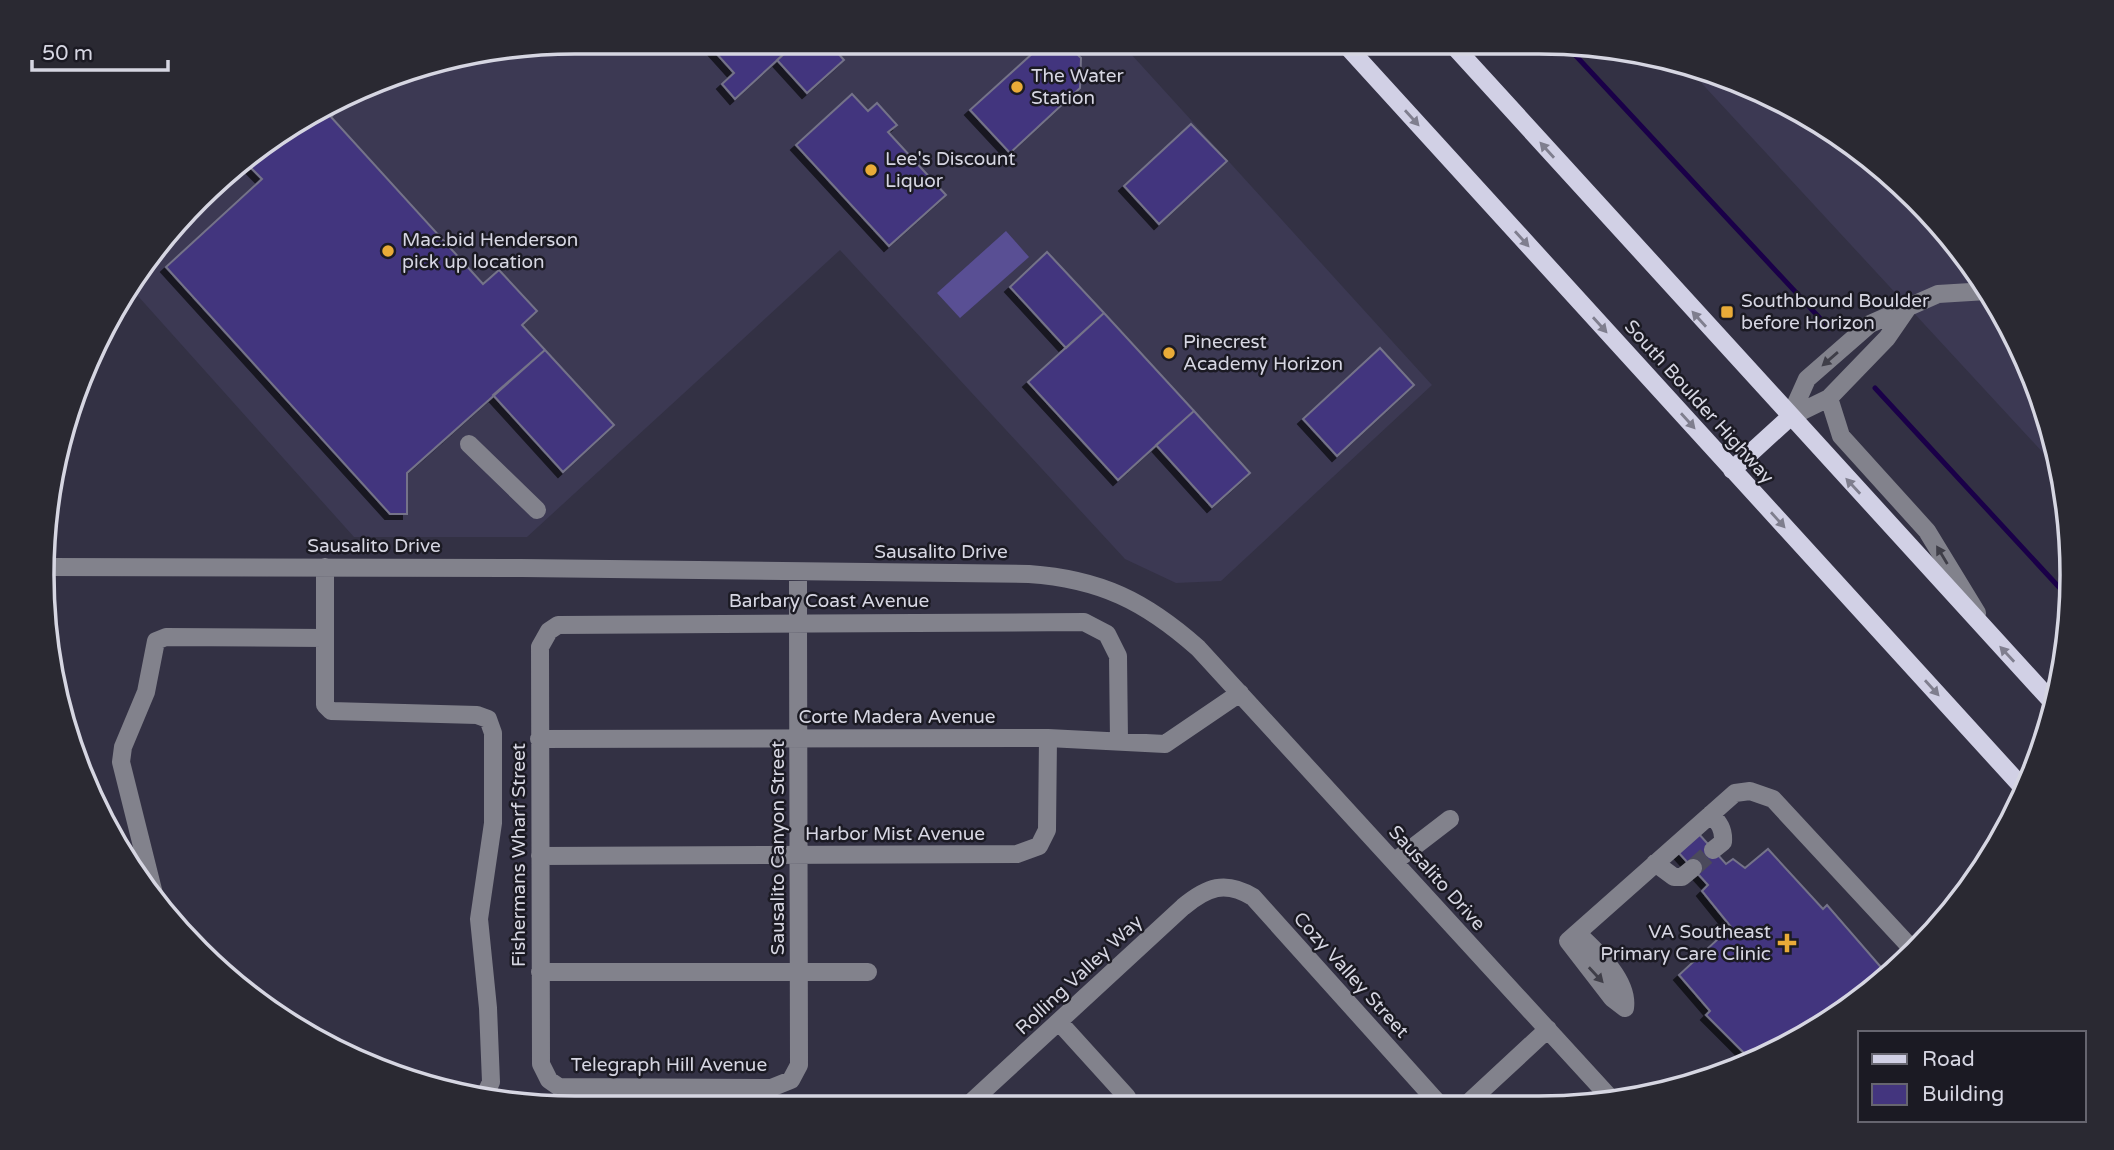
<svg xmlns="http://www.w3.org/2000/svg" width="2114" height="1150" font-family="'Varela Round',sans-serif">
	<style>
		.built { fill: #3c3953 }
		.green { fill: #594f94 }
		.lines { fill: none; stroke-linecap: round; stroke-linejoin: round }
		.stream { stroke: #1a0048; stroke-width: 5 }
		.building { fill: #43357e; stroke: #747389; stroke-width: 2; filter: url(#shadow) }
		.minor-tunnel { stroke: #4b4a5c; stroke-width: 18; stroke-dasharray: 18 9; stroke-linecap: butt }
		.minor { stroke: #82828c; stroke-width: 18 }
		.major { stroke: #d1d0e5; stroke-width: 18 }
		.oneway { fill: #7f7e8e }
		.oneway2 { fill: #3f3e48 }
		.poi-dot { fill: #e9ab38; stroke: #1b1a23; stroke-width: 2.5 }
		.labels { text-anchor: middle; dominant-baseline: central; stroke-width: 5; stroke-linejoin: round; paint-order: stroke }
		.poi-label { font-size: 19px; fill: #d6d6e2; stroke: #1b1a23; text-anchor: start }
		.street-label { font-size: 19px; fill: #d6d6e2; stroke: #1b1a23 }
		.rim { fill: none; stroke: #d6d6e2; stroke-width: 3.5 }
	</style>
	<defs>
		<filter id="shadow"><feDropShadow dx="-5" dy="5" stdDeviation="0" flood-color="#0009"/></filter>
	</defs>
	<rect width="100%" height="100%" fill="#333144"/>
	<!-- built -->
	<path class="built" d="M575,42L1121,43L1432,385L1221,581L1176,583L1125,559L840,250L527,537H354L129,286L250,152L403,70Z
		M1682,62L1805,113L1890,174L1962,250L2017,339L2054,437L2059,470Z"/>
	<!-- green -->
	<path class="green" d="M1006,231L1029,257L960,318L937,293Z"/>
	<g class="lines">
		<!-- stream -->
		<path class="stream" d="M1564,43L1829,328
			M1875,388L2069,598"/>
	</g>
	<!-- building -->
	<path class="building" d="M706,42H797L735,99L722,84L734,73Z
		M797,42H828L844,60L807,93L777,60Z
		M1044,43H1066L1081,58L1080,88L1010,153L970,110Z
		M852,94L868,111L877,103L897,125L888,132L946,195L889,246L796,145Z
		M330,110L334,114L331,117L483,284L499,270L537,311L522,325L545,350L407,473V514H390L166,267L262,179L243,160L250,152Z
		M1191,124L1227,161L1159,224L1124,186Z
		M1047,252L1104,313L1066,348L1010,287Z
		M1104,313L1194,411L1118,480L1028,382Z
		M1380,348L1414,385L1337,456L1303,419Z
		M545,350L614,425L563,472L493,395Z
		M1194,411L1250,473L1212,507L1156,445Z
		M1698,833L1726,864L1733,859L1745,868L1768,849L1823,909L1827,905L1886,973L1835,1018L1751,1060L1706,1015L1710,1011L1679,975L1731,927L1702,891L1708,885L1678,852Z"/>
	<g class="lines">
		<!-- minor-tunnel -->
		<path class="minor-tunnel" d="M1693,868L1713,850"/>
		<!-- minor -->
		<path class="minor" d="M1829,398L1841,436L1927,531L1977,613
			M1790,417L1807,379L1870,324L1938,294L1987,291
			M1790,417L1829,398L1887,338L1907,309
			M469,444L537,510
			M47,567L522,568L1029,574C1100,579 1145,601 1198,648L1614,1102
			M325,567V705L331,711L477,715L488,719L493,733V823L479,919L488,1008L491,1082L485,1095L479,1097
			M798,573V622L799,1065L791,1080L771,1088L559,1087L549,1080L541,1064L540,647L549,631L558,625L1084,622L1107,634L1118,656L1119,741
			M539,739L1048,738L1165,744L1240,693
			M1711,814C1719,823 1724,829 1723,842L1713,850
			M540,856L1017,854L1039,846L1047,830L1048,738
			M1394,862L1450,819
			M1655,863L1674,877H1682L1693,868
			M154,894L121,762L123,747L146,692L156,641L166,637L324,638
			M1577,933C1596,951 1629,980 1625,1008
			M540,972H868
			M1625,1008L1612,998L1568,941L1735,793L1750,791L1773,799L1913,950
			M1059,1022L1127,1097
			M1467,1104L1548,1029
			M967,1106L1183,907C1207,887 1225,880 1253,897L1439,1104"/>
		<!-- major -->
		<path class="major" d="M1344,43L2024,789
			M1451,43L2054,704
			M1732,470L1790,417"/>
	</g>
	<!-- one-way arrows -->
	<defs><path id="oneway-solid" d="M-6-.8H1V-3.2L6.5 0L1 3.2V.8H-6Z" transform="scale(1.75)"/></defs>
	<g class="oneway">
		<use href="#oneway-solid" transform="translate(1412 118) rotate(48)"/>
		<use href="#oneway-solid" transform="translate(1547 150) rotate(-132)"/>
		<use href="#oneway-solid" transform="translate(1522 239) rotate(48)"/>
		<use href="#oneway-solid" transform="translate(1699 319) rotate(-132)"/>
		<use href="#oneway-solid" transform="translate(1600 325) rotate(48)"/>
		<use href="#oneway-solid" transform="translate(1688 421) rotate(48)"/>
		<use href="#oneway-solid" transform="translate(1853 486) rotate(-133)"/>
		<use href="#oneway-solid" transform="translate(1778 520) rotate(48)"/>
		<use href="#oneway-solid" transform="translate(2007 654) rotate(-133)"/>
		<use href="#oneway-solid" transform="translate(1932 688) rotate(48)"/>
	</g>
	<g class="oneway2">
		<use href="#oneway-solid" transform="translate(1830 359) rotate(139)"/>
		<use href="#oneway-solid" transform="translate(1942 555) rotate(-121)"/>
		<use href="#oneway-solid" transform="translate(1596 975) rotate(47)"/>
	</g>
	<!-- markers -->
	<g class="poi-dot">
		<circle cx="1017" cy="87" r="7"/>
		<circle cx="871" cy="170" r="7"/>
		<circle cx="388" cy="251" r="7"/>
		<rect x="1720" y="305" width="14" height="14" rx="3.5"/>
		<circle cx="1169" cy="353" r="7"/>
		<path d="M1783.5 932.5h7v7h7v7h-7v7h-7v-7h-7v-7h7z"/>
	</g>
	<g class="labels">
		<!-- poi labels -->
		<g class="poi-label">
			<text x="1031" y="76">The Water<tspan x="1031" dy="22">Station</tspan></text>
			<text x="885" y="159">Lee's Discount<tspan x="885" dy="22">Liquor</tspan></text>
			<text x="402" y="240">Mac.bid Henderson<tspan x="402" dy="22">pick up location</tspan></text>
			<text x="1741" y="301">Southbound Boulder<tspan x="1741" dy="22">before Horizon</tspan></text>
			<text x="1183" y="342">Pinecrest<tspan x="1183" dy="22">Academy Horizon</tspan></text>
			<text x="1771" y="932" text-anchor="end">VA Southeast<tspan x="1771" dy="22">Primary Care Clinic</tspan></text>
		</g>
		<!-- street labels -->
		<g class="street-label">
			<text transform="translate(1699 402) rotate(48)">South Boulder Highway</text>
			<text x="374" y="546">Sausalito Drive</text>
			<text x="941" y="552">Sausalito Drive</text>
			<text x="829" y="601">Barbary Coast Avenue</text>
			<text x="897" y="717">Corte Madera Avenue</text>
			<text x="895" y="834">Harbor Mist Avenue</text>
			<text transform="translate(778 848) rotate(-90)">Sausalito Canyon Street</text>
			<text transform="translate(519 855) rotate(-90)">Fishermans Wharf Street</text>
			<text transform="translate(1437 878) rotate(48)">Sausalito Drive</text>
			<text transform="translate(1079 975) rotate(-43)">Rolling Valley Way</text>
			<text transform="translate(1351 975) rotate(48)">Cozy Valley Street</text>
			<text x="669" y="1065">Telegraph Hill Avenue</text>
		</g>
	</g>
	<!-- crop -->
	<path d="M0 0H2114V1150H0ZM575 54H1539A521 521 0 0 1 2060 575V575A521 521 0 0 1 1539 1096H575A521 521 0 0 1 54 575V575A521 521 0 0 1 575 54Z" fill="#2a2932" fill-rule="evenodd"/>
	<path class="rim" d="M575 54H1539A521 521 0 0 1 2060 575V575A521 521 0 0 1 1539 1096H575A521 521 0 0 1 54 575V575A521 521 0 0 1 575 54Z"/>
	<!-- legend -->
	<rect x="1858" y="1031" width="228" height="91" fill="#1b1a23" stroke="#66656f" stroke-width="2"/>
	<rect x="1872" y="1054" width="35" height="10" fill="#d1d0e5" stroke="#66656f" stroke-width="2"/>
	<text x="1922" y="1066" font-size="21" fill="#d6d6e2">Road</text>
	<rect x="1872" y="1084" width="35" height="21" fill="#43357e" stroke="#66656f" stroke-width="2"/>
	<text x="1922" y="1101" font-size="21" fill="#d6d6e2">Building</text>
	<!-- scale -->
	<path d="M32 60v10h136v-10" fill="none" stroke="#d6d6e2" stroke-width="3.5"/>
	<text x="42" y="60" font-size="21" fill="#d6d6e2" stroke="#1b1a23" stroke-width="5" paint-order="stroke">50 m</text>
</svg>
